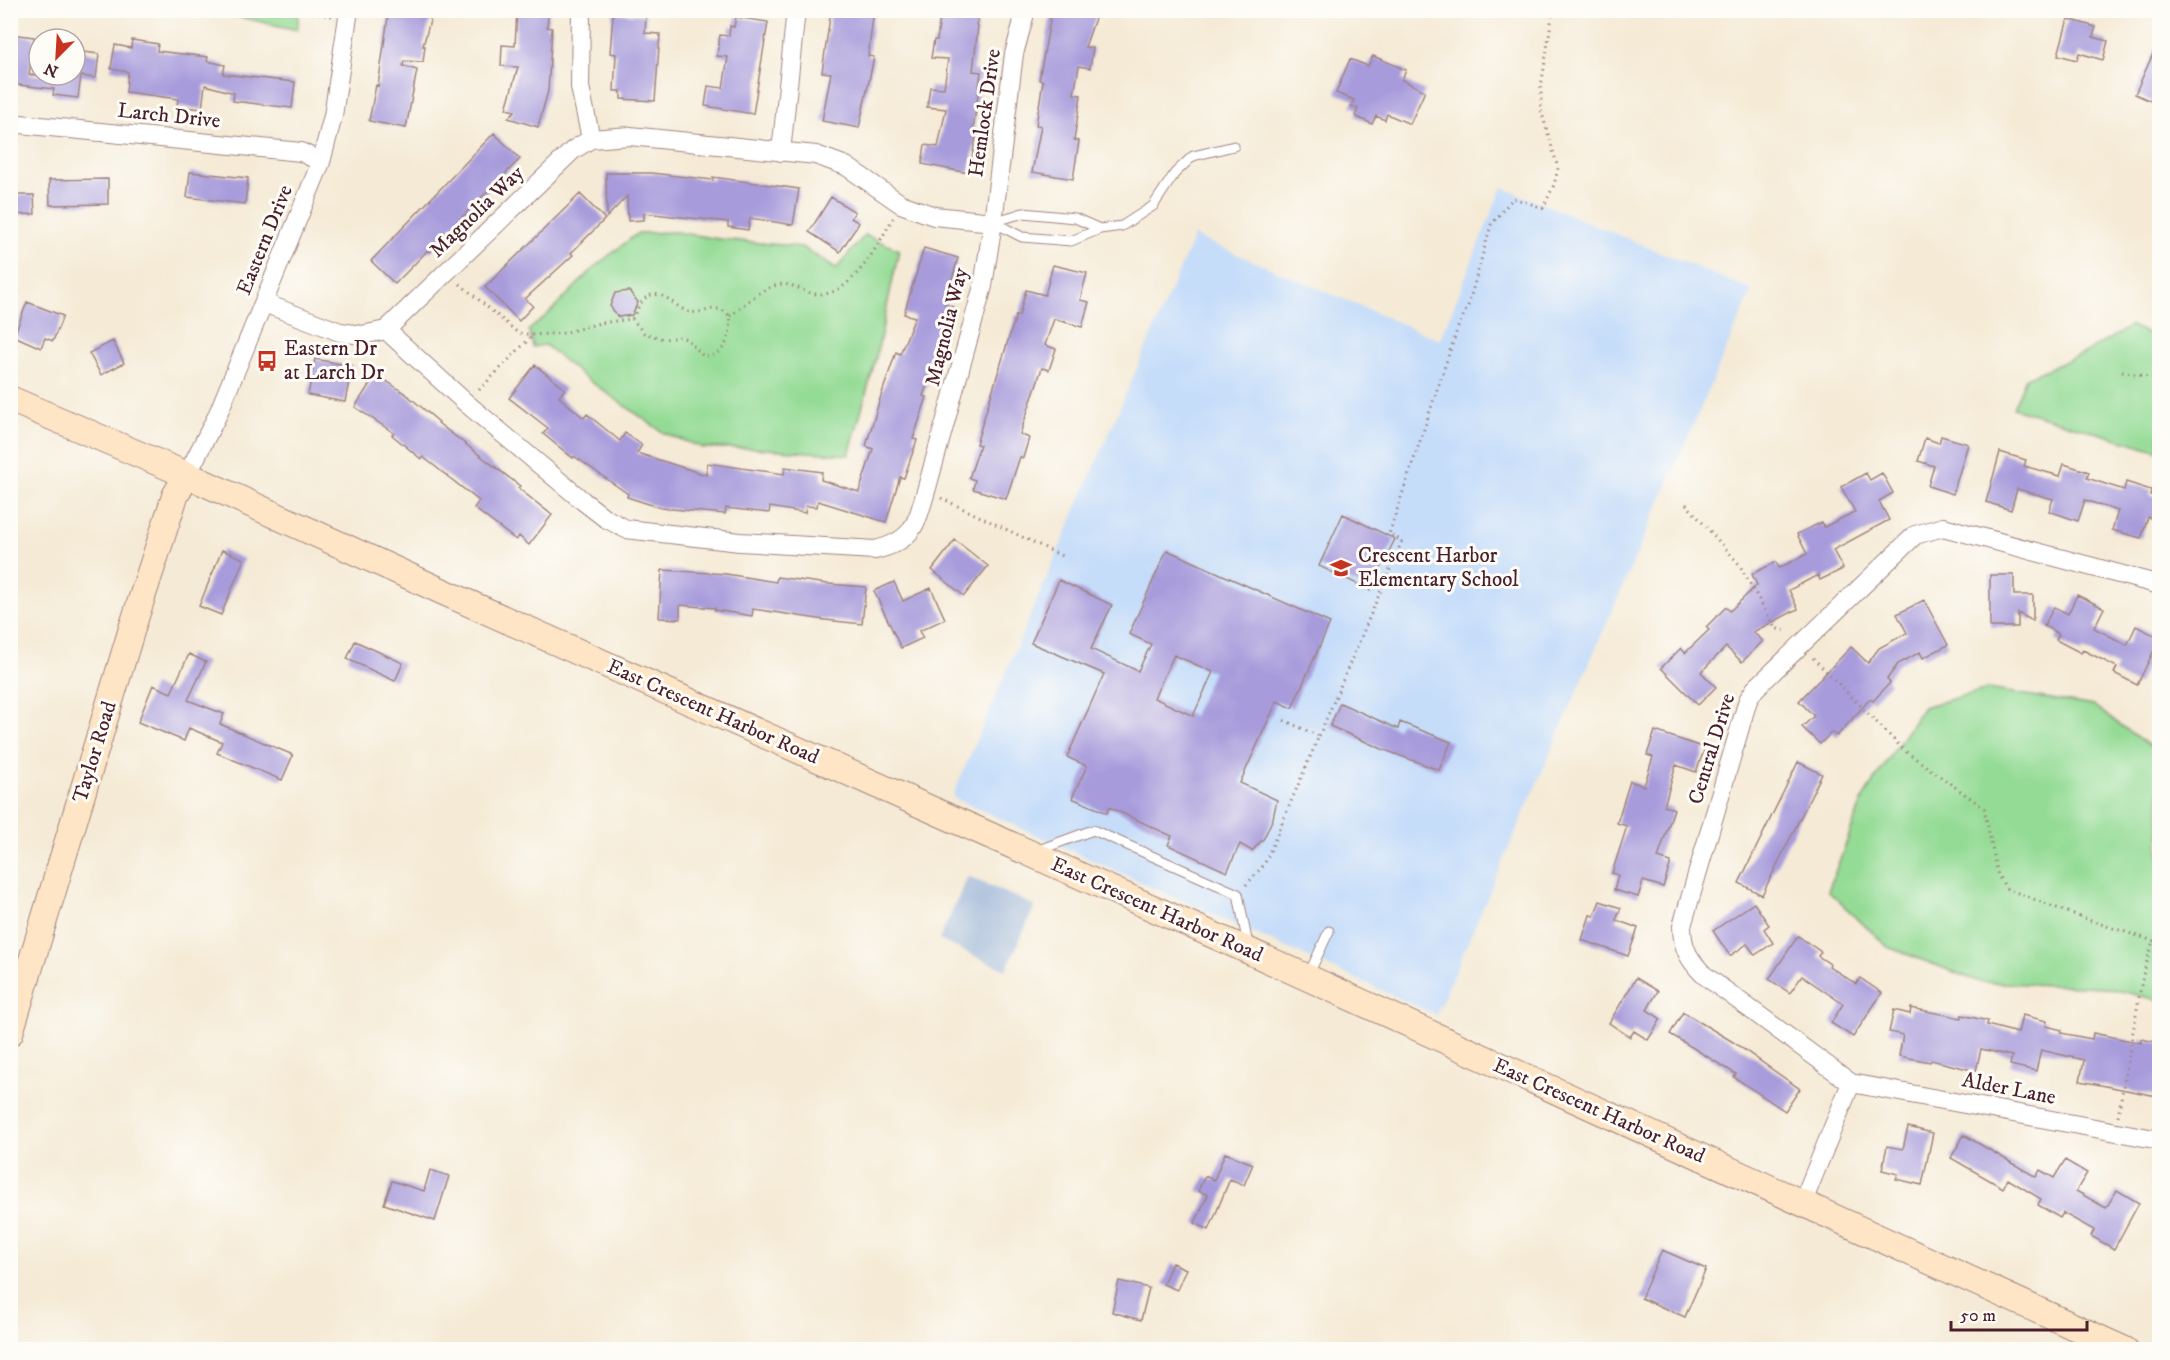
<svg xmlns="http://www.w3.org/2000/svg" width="2170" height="1360" font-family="'IM FELL DW Pica',serif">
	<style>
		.built { fill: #c6ddf9 }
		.industrial { fill: #b4c6de }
		.green { fill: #94db95; stroke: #6f7d60; stroke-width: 1.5 }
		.building { fill: #a79bdb; fill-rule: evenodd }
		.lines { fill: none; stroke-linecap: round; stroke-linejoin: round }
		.lane-casing { stroke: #a08480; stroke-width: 11 }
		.street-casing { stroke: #a08480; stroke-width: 20 }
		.secondary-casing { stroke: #a08480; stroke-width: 28 }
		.path { stroke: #a08480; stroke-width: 3; stroke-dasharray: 1.5 4.5; stroke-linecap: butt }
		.lane { stroke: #fff; stroke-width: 9 }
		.street { stroke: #fff; stroke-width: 18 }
		.secondary { stroke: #fde5c5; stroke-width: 26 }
		.labels { text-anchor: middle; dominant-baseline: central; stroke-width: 6; stroke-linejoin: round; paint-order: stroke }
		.street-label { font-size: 21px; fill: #4a1f2b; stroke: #fdfcf7 }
		.poi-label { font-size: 21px; fill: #4a1f2b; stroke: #fdfcf7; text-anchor: start }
	</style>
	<rect width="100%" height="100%" fill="#fdfcf7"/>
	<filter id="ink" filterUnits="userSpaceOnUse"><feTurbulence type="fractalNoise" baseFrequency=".0167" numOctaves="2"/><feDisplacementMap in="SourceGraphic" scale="12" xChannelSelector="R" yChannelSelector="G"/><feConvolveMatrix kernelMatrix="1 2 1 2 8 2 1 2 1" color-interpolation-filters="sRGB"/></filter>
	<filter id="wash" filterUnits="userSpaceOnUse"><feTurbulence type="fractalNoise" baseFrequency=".008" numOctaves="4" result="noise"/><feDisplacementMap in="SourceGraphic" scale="24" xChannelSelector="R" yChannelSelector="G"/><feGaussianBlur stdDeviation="1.35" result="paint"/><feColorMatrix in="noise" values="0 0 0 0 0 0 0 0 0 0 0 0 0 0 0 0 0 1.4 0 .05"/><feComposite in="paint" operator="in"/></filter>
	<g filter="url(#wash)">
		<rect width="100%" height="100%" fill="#f5ead5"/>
		<!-- built -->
		<path class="built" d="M1502,187L1752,290L1436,1015L952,797L1194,236L1440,340Z"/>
		<!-- industrial -->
		<path class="industrial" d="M968,876L1035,906L1006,970L939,940Z"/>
		<!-- green -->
		<path class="green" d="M212,11H298V30Z
			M676,232L719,239L802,247L836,269L865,235L899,250L876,358L849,455L752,448H703L664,433L584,377L545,345L533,347L529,330L546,316L597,265L638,233Z
			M2131,326L2159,339V451L2013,408L2026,378L2085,353Z
			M1988,689L2094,706L2159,753V1000L2103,987L1980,982L1888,947L1828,891L1864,796L1923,707Z"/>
		<g id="blocks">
			<!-- building -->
			<path class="building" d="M389,10H433L423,46H425L423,62L404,61L403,66L417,70L406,128L369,121L376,85L378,86Z
				M517,10H549L547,27L552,28L548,91L538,127L508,118L515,111L506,109L518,67L501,66L502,45L515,46Z
				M831,10H874L868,56L874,57L859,128L822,121L831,73L822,72Z
				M941,10H980L976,25L978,26L973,71L981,72L973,131L977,132L969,173L922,164L925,145L938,147L946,109L927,107L930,87L944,88L948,59L931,58L934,40H937Z
				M1052,10H1098L1085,47L1093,48L1090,68L1079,66L1074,94L1081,95L1074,140L1079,141L1073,179L1032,172L1041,126L1036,125L1043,81L1039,80Z
				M613,13L646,15L645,33L660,34L655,101L621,99V91H614L616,54L610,53Z
				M736,17L768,22L753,114L705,106L708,86L723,88L728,57L717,56L720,35L729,36L730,26L734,27Z
				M2068,19L2096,27L2093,37L2108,41L2103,60L2079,53L2077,60L2058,55Z
				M10,34L34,37L29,75H75V51L99,54L96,78L81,76L78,98L53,95L54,89L10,84Z
				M2160,38V105L2135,94Z
				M132,40L158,44L157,51L208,57L207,61L225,65L223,74L295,82L292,108L233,101L234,93L205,85L202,109L177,106L178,99L126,92L128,72L111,69L115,45L131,48Z
				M1373,56L1406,70L1402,80L1425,91L1410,124L1387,114L1385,120L1376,116L1372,124L1355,116L1358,109L1351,106L1354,100L1336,93L1350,59L1368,66Z
				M494,133L520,159L438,241L439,243L430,252L428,250L395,284L371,261Z
				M190,172L248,178L245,204L187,197Z
				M606,173H651L713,180V177L799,189L793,225L750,218L748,230L728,227V222L644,213V220L628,221L627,196L607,217Z
				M108,179V204L50,205L49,180Z
				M580,194L605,219L571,253L573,255L525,299L533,306L519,321L485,287Z
				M10,195H34L35,214L10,215Z
				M831,197L855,212L851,218L859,223L840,252L809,232Z
				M924,248L958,258L945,304L955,308L923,396L927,397L913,439L917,440L904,478L900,477L886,522L818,501L817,507L806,506L805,513L770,507L769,513L726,508L725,514L661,508L627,497L628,494L574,456L573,458L543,434L548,428L509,398L535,365L565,389L559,397L584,418L587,414L620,441L625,433L642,445L637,453L706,475L707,463L784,474L785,467L822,472L821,480L859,492L873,449L866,446L879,402L896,352L900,354L915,317L904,314Z
				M1053,265L1087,273L1080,300L1089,302L1082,327L1054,319L1045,345L1056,349L1049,370L1042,368L1020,434L1029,438L1023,458L1020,457L1006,499L973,489L975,480L969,478L980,445L976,444L1016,315L1019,316L1026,290L1045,295Z
				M629,291L638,302L632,315L618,317L610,306L615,293Z
				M27,302L63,316L53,341L45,338L41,348L14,336Z
				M113,341L124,363L101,375L89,353Z
				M315,359L352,366L345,402L308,395Z
				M376,374L406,394L439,422L438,423L520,486L518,488L552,515L529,545L519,536L516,540L474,508L479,501L423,457L421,459L392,435L394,433L355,407Z
				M1941,436L1968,444L1953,494L1928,486L1934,466L1918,461L1925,438L1939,443Z
				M2000,452L2026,460L2024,466L2060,476L2064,464L2089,472L2087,478L2124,490L2126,482L2151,490L2150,495L2160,497V521L2148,517L2141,538L2112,530L2118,511L2085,500L2078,521L2049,511L2053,499L2017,489L2011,510L1986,502Z
				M1866,473L1870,480L1882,473L1893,493L1879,501L1889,520L1833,550L1843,569L1820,580L1818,575L1789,590L1798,609L1753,632L1763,641L1742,662L1726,647L1701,672L1716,687L1698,705L1661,668L1681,648L1685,653L1709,630L1706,627L1726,607L1730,611L1757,585L1752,574L1776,562L1779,568L1807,554L1797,534L1822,522L1824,527L1855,512L1841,487Z
				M1343,514L1395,539L1370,590L1319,566Z
				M955,540L988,566L964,596L932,570Z
				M222,550L244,559L221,615L199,606Z
				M1167,550L1330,623L1292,708L1277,701L1240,783L1277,800L1273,818L1264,838L1252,851L1240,844L1227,872L1168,845L1172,836L1109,807L1107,813L1072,798L1087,766L1067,757L1104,674L1031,643L1059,580L1112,605L1091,649L1138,671L1151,644L1129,634ZM1174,655L1213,672L1193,716L1154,698Z
				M662,570L726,574L776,582L777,577L828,584L866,587L862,624L825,620L753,609L752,616L715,610V608L680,605V619L659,618Z
				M1990,575H2014V595H2033V621L2018,613V627H1990Z
				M894,582L903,601L931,588L945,619L919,631L923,638L901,648L874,591Z
				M2077,595L2104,608L2094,628L2127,645L2136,626L2160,638L2137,685L2114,673L2117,667L2083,650L2081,653L2056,640L2059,634L2044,626L2054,607L2068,614Z
				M1924,600L1948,645L1923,658L1920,652L1898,664L1887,679L1890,683L1873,701L1870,699L1837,736L1832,732L1820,744L1802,727L1814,716L1799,701L1851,647L1868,663L1879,648L1907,633L1897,614Z
				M355,641L403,663L395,681L347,659Z
				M189,654L206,662L188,700L224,714L220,724L293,755L282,780L217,753L222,742L189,728L184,741L138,722L153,685L171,693Z
				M1340,703L1398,729L1400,722L1451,742L1439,770L1382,749L1330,726Z
				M1655,731L1705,748L1696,772L1676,765L1664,806L1674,809L1658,858L1671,862L1663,887L1643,881L1638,897L1614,890L1618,875L1612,873L1627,826L1617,823L1630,781L1644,786L1653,757L1647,755Z
				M1798,762L1822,774L1762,895L1739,883Z
				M1600,901L1621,908L1616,920L1638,928L1628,956L1582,940L1590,915L1594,916Z
				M1754,903L1769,925L1764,929L1773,943L1755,955L1747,944L1730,956L1713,931Z
				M1798,936L1821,952L1818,956L1830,964L1829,966L1856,984L1860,978L1882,993L1853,1037L1831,1023L1843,1004L1830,995L1802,976L1790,993L1769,979Z
				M1636,978L1658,991L1647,1010L1661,1019L1648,1040L1634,1031L1630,1037L1609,1023Z
				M1911,1008L1961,1018L1962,1015L1988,1021L1987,1025L2018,1033L2022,1015L2047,1021L2046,1026L2062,1030L2061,1033L2092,1039L2093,1033L2141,1043V1039L2160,1043V1081L2157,1096L2080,1081L2084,1060L2041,1050L2036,1071L2010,1065L2012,1056L1981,1049L1976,1071L1931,1060L1930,1062L1899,1056L1903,1035L1889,1032L1894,1010L1910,1014Z
				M1683,1012L1733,1042L1800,1089L1785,1111L1734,1077L1736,1074L1670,1034Z
				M1908,1127L1933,1133L1922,1185L1896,1179L1898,1174L1882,1170L1887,1146L1903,1149Z
				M1964,1135L2036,1177L2040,1170L2054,1178L2065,1160L2087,1173L2076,1191L2106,1208L2117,1190L2139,1203L2114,1249L2091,1236L2094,1230L2063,1213L2060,1218L2038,1205L2041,1199L2008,1179L2003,1188L1951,1158Z
				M1225,1153L1253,1164L1244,1185L1230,1179L1209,1230L1195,1223L1208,1195L1198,1191L1205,1176L1214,1180Z
				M430,1170L449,1176L435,1221L384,1204L392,1181L424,1191Z
				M1662,1250L1706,1269L1685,1317L1641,1298Z
				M1172,1263L1186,1269L1177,1290L1163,1284Z
				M1119,1281L1149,1288L1141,1320L1112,1312Z"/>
		</g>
	</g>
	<g filter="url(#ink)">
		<use href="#blocks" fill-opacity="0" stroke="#a08480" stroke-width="1.5"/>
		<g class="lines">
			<defs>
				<path id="lane" d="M993,222L1022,237L1071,241L1100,229L1122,226L1153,206L1175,173L1193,156L1234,146
					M993,222L1023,213L1075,218L1100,229
					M1036,851L1093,830L1238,894L1248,945
					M1308,976L1329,931"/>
				<path id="street" d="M581,10L580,87L591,139
					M2157,10L2160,12
					M10,123L301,152L321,162
					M630,136L816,155L846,166L901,204L934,216L993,222L983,286L926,491C916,525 913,541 875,550L740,542L626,529L605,518L583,501L466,403L386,330L573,150L591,139Z
					M781,152L796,10
					M993,222L1014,54L1026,10
					M264,303L340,332L362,335L386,330
					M187,475L217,416L321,162L333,116L349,10
					M2160,585L1943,527L1915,535L1755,689L1748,700L1682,926C1682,948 1689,960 1704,975L1851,1083L2160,1140
					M1802,1204L1851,1083"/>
				<path id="secondary" d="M10,399L187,475L437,589L1249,951L2125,1350
					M10,1033L133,625L175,496L187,475"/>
			</defs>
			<!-- lane casing -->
			<use href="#lane" class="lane-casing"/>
			<!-- street casing -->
			<use href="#street" class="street-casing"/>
			<!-- secondary casing -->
			<use href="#secondary" class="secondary-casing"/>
			<!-- path -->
			<path class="path" d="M295,10L332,16
				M460,284L518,333L533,335L564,333L600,323L632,319C636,312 641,300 648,296C665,289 676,310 691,312C707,315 714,301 730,316C732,333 726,358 703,356L688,340L682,337L663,339L644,333L632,319
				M730,316C743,306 760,289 777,285C791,281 803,293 817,294C851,298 879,243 893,218
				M2122,371L2160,380
				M479,390L533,335
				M941,498L1064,557
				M1686,504L1739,564L1775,628L1787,632
				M1813,658L1905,751L1984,808L1998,876L2007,889L2091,921L2160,943
				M1319,736L1402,541L1389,534L1458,327L1468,306L1491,225L1513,198L1543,208L1554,185L1558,168L1541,110V87L1553,10
				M1246,885L1264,865L1319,736L1281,719
				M2118,1116L2143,975L2153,941"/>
			<!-- lane -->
			<use href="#lane" class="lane"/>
			<!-- street -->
			<use href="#street" class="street"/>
			<!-- secondary -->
			<use href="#secondary" class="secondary"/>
		</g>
	</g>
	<!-- icons -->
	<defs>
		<symbol id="bus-bare" viewBox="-9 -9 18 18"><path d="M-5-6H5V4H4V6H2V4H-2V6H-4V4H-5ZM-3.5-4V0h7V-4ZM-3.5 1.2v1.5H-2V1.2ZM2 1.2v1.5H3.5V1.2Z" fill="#c8321e" stroke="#fdfcf7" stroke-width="2.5" paint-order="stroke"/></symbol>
		<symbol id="school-bare" viewBox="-9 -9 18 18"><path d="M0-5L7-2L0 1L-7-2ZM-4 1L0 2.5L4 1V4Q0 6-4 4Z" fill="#c8321e" stroke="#fdfcf7" stroke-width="2.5" paint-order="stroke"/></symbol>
	</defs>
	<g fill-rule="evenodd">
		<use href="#bus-bare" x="252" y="346" width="30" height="30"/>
		<use href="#school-bare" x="1326" y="553" width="30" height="30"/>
	</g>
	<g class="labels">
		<!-- street labels -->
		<g class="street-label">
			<text transform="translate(985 113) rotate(-82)">Hemlock Drive</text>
			<text transform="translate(169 116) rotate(6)">Larch Drive</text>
			<text transform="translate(477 212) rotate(-44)">Magnolia Way</text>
			<text transform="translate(265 240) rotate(-68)">Eastern Drive</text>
			<text transform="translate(947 327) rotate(-76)">Magnolia Way</text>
			<text transform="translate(713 712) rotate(24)">East Crescent Harbor Road</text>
			<text transform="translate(1712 749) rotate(-73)">Central Drive</text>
			<text transform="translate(95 752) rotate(-73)">Taylor Road</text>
			<text transform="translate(1157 910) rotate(24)">East Crescent Harbor Road</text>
			<text transform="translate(2009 1089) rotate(11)">Alder Lane</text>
			<text transform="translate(1599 1111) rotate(24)">East Crescent Harbor Road</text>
		</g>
		<!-- poi labels -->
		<g class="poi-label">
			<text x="284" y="349">Eastern Dr<tspan x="284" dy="24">at Larch Dr</tspan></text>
			<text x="1358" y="556">Crescent Harbor<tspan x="1358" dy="24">Elementary School</tspan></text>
		</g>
	</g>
	<!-- margin -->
	<rect width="2170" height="1360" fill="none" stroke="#fdfcf7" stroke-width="36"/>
	<!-- north arrow -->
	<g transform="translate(57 57) rotate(204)"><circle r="28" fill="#fdfcf7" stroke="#b5a4a5" stroke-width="1.5"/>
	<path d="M0-4.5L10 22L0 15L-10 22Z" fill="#c8321e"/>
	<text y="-9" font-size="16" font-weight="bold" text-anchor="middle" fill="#4a1f2b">N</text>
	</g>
	<!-- scale -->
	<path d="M1951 1321v9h136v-9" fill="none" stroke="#4a1f2b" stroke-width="3"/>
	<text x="1960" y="1321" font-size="18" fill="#4a1f2b" stroke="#fdfcf7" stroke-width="4.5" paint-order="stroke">50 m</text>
</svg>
